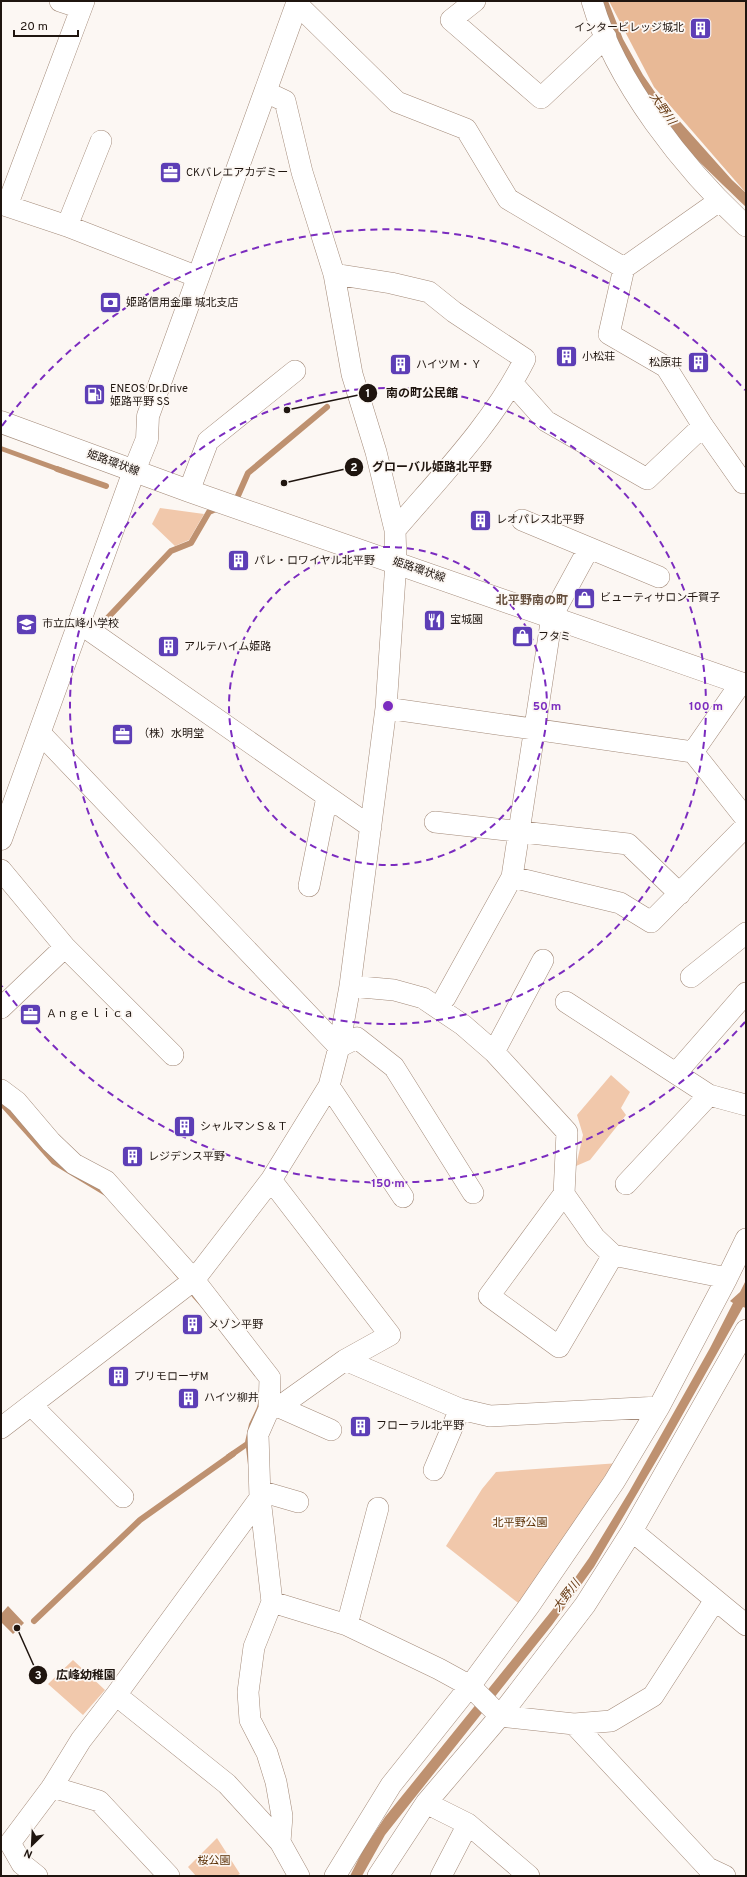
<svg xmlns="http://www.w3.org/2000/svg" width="747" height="1877" font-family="Overpass,'Noto Sans JP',sans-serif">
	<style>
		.green { fill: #f1c8ab }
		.forest { fill: #e8b996 }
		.water { fill: #be9170 }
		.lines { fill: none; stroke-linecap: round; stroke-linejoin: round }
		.stream { stroke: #be9170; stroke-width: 6 }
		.minor-casing { stroke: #a38a79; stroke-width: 22 }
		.tertiary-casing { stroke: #a38a79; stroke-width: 23 }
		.secondary-casing { stroke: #a38a79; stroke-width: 23 }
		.minor { stroke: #fff; stroke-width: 21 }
		.tertiary { stroke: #fff; stroke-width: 22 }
		.secondary { stroke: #fff; stroke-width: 22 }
		.ring { fill: none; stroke: #7b2cbf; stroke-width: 2; stroke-dasharray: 7 5 }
		.labels { text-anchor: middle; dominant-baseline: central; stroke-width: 3.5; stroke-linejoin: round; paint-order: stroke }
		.poi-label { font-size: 11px; fill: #1f150f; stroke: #fcf7f3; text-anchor: start }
		.street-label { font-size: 11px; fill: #1f150f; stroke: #fcf7f3 }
		.park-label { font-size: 11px; fill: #5a2f04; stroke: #fcf7f3 }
		.water-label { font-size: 12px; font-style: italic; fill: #663912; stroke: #fcf7f3 }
		.neighbourhood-label { font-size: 12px; font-weight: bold; fill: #675140; stroke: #fcf7f3 }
		.centre { fill: #7b2cbf; stroke: #fcf7f3; stroke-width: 2 }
		.ring-label { font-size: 12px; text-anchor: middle; font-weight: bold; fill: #7b2cbf; stroke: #fcf7f3; stroke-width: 3.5; stroke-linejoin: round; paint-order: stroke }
		.leader { fill: none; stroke: #1f150f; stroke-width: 1.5 }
		.callout-dot { fill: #1f150f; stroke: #fcf7f3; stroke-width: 1.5 }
		.mark-label { font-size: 12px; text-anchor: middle; font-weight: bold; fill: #fff }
		.callout-label { font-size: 12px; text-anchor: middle; font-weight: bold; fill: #1f150f; stroke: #fcf7f3; stroke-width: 3.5; stroke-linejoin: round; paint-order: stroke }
	</style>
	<rect width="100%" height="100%" fill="#fcf7f3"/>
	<!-- green -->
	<path class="green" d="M160,508L204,514L189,540L175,546L152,524Z
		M611,1075L630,1092L621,1108L626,1115L590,1160L576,1166L583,1135L577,1115Z
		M619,1463L522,1606L446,1546L482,1489L496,1472Z
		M73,1660L105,1690L83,1715L48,1684Z
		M217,1838L240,1874L236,1876H196L188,1867Z"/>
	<!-- forest -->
	<path class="forest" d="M609,1H746V193L654,87Z"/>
	<!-- water -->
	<path class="water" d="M598,1H608L623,39L643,75L659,98L732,180L746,193V207C706,168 661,129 634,79C620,54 610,27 598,1Z
		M1,446L65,469L64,474L1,451Z
		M1,1099L118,1199L265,1375L269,1600L252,1739L264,1597L246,1448L229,1460L226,1455L245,1442L249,1424L257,1407L261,1392L260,1375L243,1353L193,1298L134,1223L115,1202L52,1164L1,1107Z
		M746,1280V1308L743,1307L665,1446L594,1567L552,1625L385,1835L362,1876H350L363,1850L385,1817L553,1609L589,1558L629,1492L710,1348L733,1303L730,1301L740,1292Z
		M8,1606L24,1623L13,1634L1,1622V1614Z"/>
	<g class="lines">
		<!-- stream -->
		<path class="stream" d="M57,469L106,486
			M231,501L237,498L248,473L327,407
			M98,628L171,551L191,543L209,512L218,508
			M34,1621L140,1520L233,1454"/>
		<defs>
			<path id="minor" d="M60,1L81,8
				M475,1L451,20L541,98L606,37
				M592,1C615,82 685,170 746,226
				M297,4L397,102L466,129L508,199L624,268L719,201
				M1,204L67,226L198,277
				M7,206L84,1
				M67,226L101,141
				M624,268L609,334L666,367L703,426L743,483
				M334,274L352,374L376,452L395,530
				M513,384L546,421L647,479L703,426
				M189,491L208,441L295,371
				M522,520L659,577
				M79,623L371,827
				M386,708L693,752L746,819
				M40,733L339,1047L357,1038L394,1067L473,1193
				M693,752L741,683
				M435,822L628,844L680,894
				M1,870L65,947L173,1055
				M512,877L620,903L651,922L746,826
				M309,886L327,797
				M691,977L746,933
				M350,986L394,990L423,998L463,1025L494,1052L567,1132L564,1194L595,1238L613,1255L727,1278
				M445,998L512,877L552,616L589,548
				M566,1002L709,1095L746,1105
				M1,1008L65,947
				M494,1052L543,960
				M677,1072L746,993
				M329,1086L403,1197
				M1,1090L17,1102L51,1142L74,1164L106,1181L194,1280L270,1378L269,1409L258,1434L260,1498L272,1602L347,1625L439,1669L470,1686L500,1716L574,1724L708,1868L725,1876
				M626,1184L709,1095
				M564,1194L489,1296L559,1347L613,1255
				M345,1360L460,1409L490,1416L659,1407
				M31,1405L123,1497
				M279,1407L331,1430
				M269,1409L279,1407L345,1360L390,1335L271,1180
				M1,1428L194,1280L271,1180L329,1086L339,1047L350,986L386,708L396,562L395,530C441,476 493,423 525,359L454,312L429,292L391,283L334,274L302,172L285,101L266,92
				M434,1470L460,1409
				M260,1491L298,1502
				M260,1498L116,1695L227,1784L280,1842L299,1876
				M632,1531L746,1625
				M272,1602L254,1647L248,1692L250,1720L267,1753L276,1782L282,1816L280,1842
				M347,1625L378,1508
				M574,1724L611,1721L653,1696L715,1600
				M52,1787L99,1801L169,1876
				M426,1803L468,1824L529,1876
				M37,1876L22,1864L10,1843L52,1787L81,1740L116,1695
				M335,1876L391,1785L470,1686L529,1606L614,1482L659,1407L727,1278L746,1239
				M378,1876L426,1803L500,1716L585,1605L632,1531L746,1330
				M441,1876L468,1824"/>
			<path id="tertiary" d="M1,839L134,471L147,439L148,416L298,1"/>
			<path id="secondary" d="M1,422L189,491L746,685"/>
		</defs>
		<!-- minor casing -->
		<use href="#minor" class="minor-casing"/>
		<!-- tertiary casing -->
		<use href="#tertiary" class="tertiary-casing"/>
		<!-- secondary casing -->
		<use href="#secondary" class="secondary-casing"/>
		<!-- minor -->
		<use href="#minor" class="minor"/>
		<!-- tertiary -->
		<use href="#tertiary" class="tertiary"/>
		<!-- secondary -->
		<use href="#secondary" class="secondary"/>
	</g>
	<!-- distance rings -->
	<g class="ring">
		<circle cx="388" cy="706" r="159"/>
		<circle cx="388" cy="706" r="318"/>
		<path d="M745 1022A477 477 0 0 1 2 986M2 426A477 477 0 0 1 745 390"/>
	</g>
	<!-- icons -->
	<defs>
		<symbol id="building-square" viewBox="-11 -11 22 22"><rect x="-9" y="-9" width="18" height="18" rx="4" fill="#5d3eb6" stroke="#fcf7f3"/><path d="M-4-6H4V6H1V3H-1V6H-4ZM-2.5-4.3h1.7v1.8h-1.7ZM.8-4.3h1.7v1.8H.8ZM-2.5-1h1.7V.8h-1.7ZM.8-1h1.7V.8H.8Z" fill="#fff"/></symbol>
		<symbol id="office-square" viewBox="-11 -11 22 22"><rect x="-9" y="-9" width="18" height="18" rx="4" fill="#5d3eb6" stroke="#fcf7f3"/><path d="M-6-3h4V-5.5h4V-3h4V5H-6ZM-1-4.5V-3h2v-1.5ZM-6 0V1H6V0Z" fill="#fff"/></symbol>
		<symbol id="bank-square" viewBox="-11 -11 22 22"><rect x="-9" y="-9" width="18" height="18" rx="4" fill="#5d3eb6" stroke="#fcf7f3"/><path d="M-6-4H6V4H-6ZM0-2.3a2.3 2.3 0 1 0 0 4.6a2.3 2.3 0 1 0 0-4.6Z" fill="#fff"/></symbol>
		<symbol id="fuel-square" viewBox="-11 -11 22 22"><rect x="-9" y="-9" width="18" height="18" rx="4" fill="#5d3eb6" stroke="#fcf7f3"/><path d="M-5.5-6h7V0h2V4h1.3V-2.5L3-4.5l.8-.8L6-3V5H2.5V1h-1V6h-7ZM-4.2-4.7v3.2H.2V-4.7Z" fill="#fff"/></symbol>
		<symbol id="shop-square" viewBox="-11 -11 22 22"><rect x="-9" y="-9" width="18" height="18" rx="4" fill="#5d3eb6" stroke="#fcf7f3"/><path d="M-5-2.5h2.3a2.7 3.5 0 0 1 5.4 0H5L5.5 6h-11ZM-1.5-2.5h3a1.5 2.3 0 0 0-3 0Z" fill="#fff"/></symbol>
		<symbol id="restaurant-square" viewBox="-11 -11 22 22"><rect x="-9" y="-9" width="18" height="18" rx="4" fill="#5d3eb6" stroke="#fcf7f3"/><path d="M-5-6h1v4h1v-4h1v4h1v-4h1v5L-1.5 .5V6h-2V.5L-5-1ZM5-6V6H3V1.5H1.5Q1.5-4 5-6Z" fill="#fff"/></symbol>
		<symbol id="school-square" viewBox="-11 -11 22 22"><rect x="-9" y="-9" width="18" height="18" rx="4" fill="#5d3eb6" stroke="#fcf7f3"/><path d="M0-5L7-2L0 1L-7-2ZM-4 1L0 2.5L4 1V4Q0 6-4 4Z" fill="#fff"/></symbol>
	</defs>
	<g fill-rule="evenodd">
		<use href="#building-square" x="688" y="16" width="25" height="25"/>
		<use href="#office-square" x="158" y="160" width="25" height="25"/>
		<use href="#bank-square" x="98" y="290" width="25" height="25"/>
		<use href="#building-square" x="554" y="344" width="25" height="25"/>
		<use href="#building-square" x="686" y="350" width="25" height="25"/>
		<use href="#building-square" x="388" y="352" width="25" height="25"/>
		<use href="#fuel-square" x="82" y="382" width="25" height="25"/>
		<use href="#building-square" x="468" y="508" width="25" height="25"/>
		<use href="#building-square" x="226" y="548" width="25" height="25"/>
		<use href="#shop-square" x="572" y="586" width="25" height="25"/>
		<use href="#restaurant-square" x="422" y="608" width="25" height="25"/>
		<use href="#school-square" x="14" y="612" width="25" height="25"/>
		<use href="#shop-square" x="510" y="624" width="25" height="25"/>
		<use href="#building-square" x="156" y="634" width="25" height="25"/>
		<use href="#office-square" x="110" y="722" width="25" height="25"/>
		<use href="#office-square" x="18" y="1002" width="25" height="25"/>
		<use href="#building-square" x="172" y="1114" width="25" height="25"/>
		<use href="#building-square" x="120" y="1144" width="25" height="25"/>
		<use href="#building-square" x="180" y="1312" width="25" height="25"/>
		<use href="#building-square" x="106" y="1364" width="25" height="25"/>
		<use href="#building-square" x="176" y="1386" width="25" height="25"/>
		<use href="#building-square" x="348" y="1414" width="25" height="25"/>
	</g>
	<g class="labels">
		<!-- poi labels -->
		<g class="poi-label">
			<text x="684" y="28" text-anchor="end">インタービレッジ城北</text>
			<text x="186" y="173">CKバレエアカデミー</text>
			<text x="126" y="303">姫路信用金庫 城北支店</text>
			<text x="582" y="357">小松荘</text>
			<text x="682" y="363" text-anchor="end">松原荘</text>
			<text x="416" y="365">ハイツＭ・Ｙ</text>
			<text x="110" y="389">ENEOS Dr.Drive<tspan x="110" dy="13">姫路平野 SS</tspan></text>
			<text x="496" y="520">レオパレス北平野</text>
			<text x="254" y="561">パレ・ロワイヤル北平野</text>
			<text x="600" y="598">ビューティサロン千賀子</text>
			<text x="450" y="620">宝城園</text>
			<text x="42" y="624">市立広峰小学校</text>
			<text x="538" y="637">フタミ</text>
			<text x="184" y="647">アルテハイム姫路</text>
			<text x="138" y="734">（株）水明堂</text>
			<text x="46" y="1014">Ａｎｇｅｌｉｃａ</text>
			<text x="200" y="1127">シャルマンＳ＆Ｔ</text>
			<text x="148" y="1157">レジデンス平野</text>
			<text x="208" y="1325">メゾン平野</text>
			<text x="134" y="1377">プリモローザM</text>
			<text x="204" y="1398">ハイツ柳井</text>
			<text x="376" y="1426">フローラル北平野</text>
		</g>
		<!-- street labels -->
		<g class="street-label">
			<text transform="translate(113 463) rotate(20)">姫路環状線</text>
			<text transform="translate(419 570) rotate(19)">姫路環状線</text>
		</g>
		<!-- park labels -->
		<g class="park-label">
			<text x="520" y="1523">北平野公園</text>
			<text x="214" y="1861">桜公園</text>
		</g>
		<!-- water labels -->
		<g class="water-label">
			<text transform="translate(662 109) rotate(55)">大野川</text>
			<text transform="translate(567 1596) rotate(-53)">大野川</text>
		</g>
		<!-- neighbourhood labels -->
		<g class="neighbourhood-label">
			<text x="532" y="601">北平野南の町</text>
		</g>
	</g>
	<circle cx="388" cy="706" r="6" class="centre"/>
	<g class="ring-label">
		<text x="547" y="710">50 m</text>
		<text x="706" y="710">100 m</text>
		<text x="388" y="1187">150 m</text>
	</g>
	<!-- callouts -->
	<path class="leader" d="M287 410L368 393M284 483L354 467M17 1628L38 1675"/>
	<g class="callout-dot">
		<circle cx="287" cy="410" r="4"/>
		<circle cx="284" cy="483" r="4"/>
		<circle cx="17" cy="1628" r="4"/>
		<circle cx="368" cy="393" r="10"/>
		<circle cx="354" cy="467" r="10"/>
		<circle cx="38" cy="1675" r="10"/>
	</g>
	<g class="mark-label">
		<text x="368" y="397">1</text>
		<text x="354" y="471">2</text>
		<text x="38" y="1679">3</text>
	</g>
	<g class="callout-label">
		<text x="422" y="397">南の町公民館</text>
		<text x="432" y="471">グローバル姫路北平野</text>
		<text x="86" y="1679">広峰幼稚園</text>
	</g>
	<!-- border -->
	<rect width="747" height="1877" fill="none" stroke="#1f150f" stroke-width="4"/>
	<!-- north arrow -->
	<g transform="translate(32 1845) rotate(204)" stroke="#fcf7f3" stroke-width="3" paint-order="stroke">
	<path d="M0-3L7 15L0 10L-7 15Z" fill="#1f150f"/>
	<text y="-6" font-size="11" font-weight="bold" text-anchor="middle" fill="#1f150f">N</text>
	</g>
	<!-- scale -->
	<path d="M14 30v6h64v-6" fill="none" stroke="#1f150f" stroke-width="2"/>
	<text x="20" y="30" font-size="12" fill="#1f150f" stroke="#fcf7f3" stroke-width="3" paint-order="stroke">20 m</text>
</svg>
